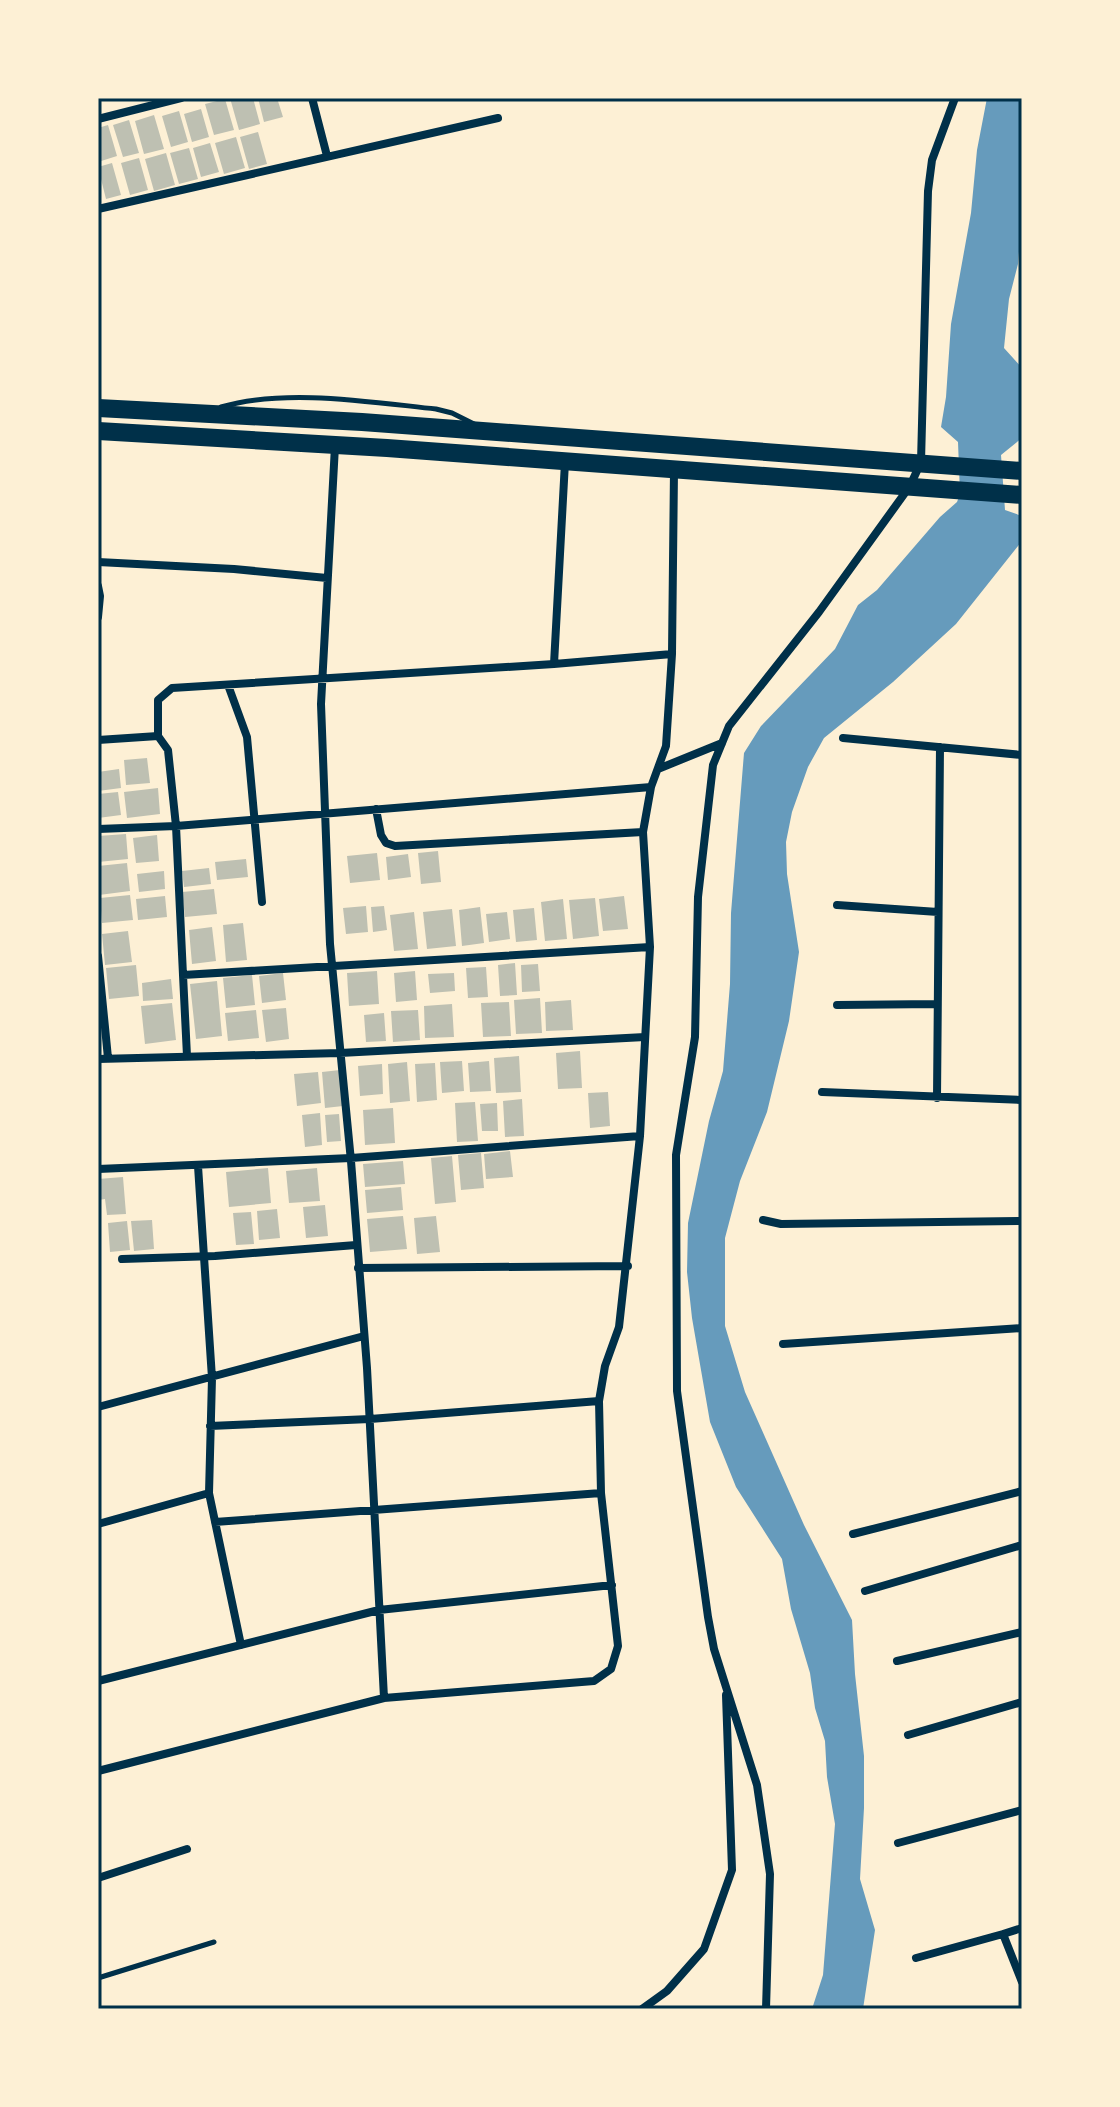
<svg xmlns="http://www.w3.org/2000/svg" width="1120" height="2107" font-family="Overpass,sans-serif">
	<style>
		.water { fill: #669bbc }
		.building { fill: #bec0b2 }
		.lines { fill: none; stroke-linecap: round; stroke-linejoin: round }
		.service { stroke: #003049; stroke-width: 5 }
		.minor { stroke: #003049; stroke-width: 8 }
		.trunk { stroke: #003049; stroke-width: 18 }
		.neatline { fill: none; stroke: #003049; stroke-width: 3 }
	</style>
	<rect width="100%" height="100%" fill="#fdf0d5"/>
	<!-- water -->
	<path class="water" d="M987,98H1022V215L1018,264L1009,299L1004,348L1022,368V438L1001,455L1005,510L1022,516V541L956,624L893,682L824,738L808,767L792,812L786,842L787,874L799,952L789,1021L767,1112L740,1181L725,1238V1326L745,1392L804,1525L852,1620L855,1674L864,1756V1808L860,1879L875,1930L863,2009H812L823,1975L835,1824L827,1777L825,1741L815,1708L810,1673L791,1609L782,1559L736,1487L710,1422L692,1318L687,1272L688,1223L709,1121L723,1071L730,984L731,913L744,753L761,726L835,649L858,605L877,590L940,517L957,502L960,494L958,442L941,427L946,397L951,324L971,213L977,150Z"/>
	<!-- building -->
	<path class="building" d="M230,98H253L260,124L239,130Z
		M258,98H277L283,117L264,122Z
		M225,99L234,130L214,135L205,104Z
		M201,109L209,137L192,142L184,114Z
		M179,111L188,142L171,147L162,116Z
		M154,115L164,149L144,154L135,121Z
		M129,120L139,153L123,157L113,125Z
		M108,125L117,156L98,162V128Z
		M258,132L267,164L249,169L240,137Z
		M236,137L245,168L224,174L215,143Z
		M210,143L219,172L201,177L193,148Z
		M189,148L198,179L179,184L170,153Z
		M166,153L175,185L154,191L145,159Z
		M139,158L148,190L130,195L121,163Z
		M112,163L121,195L106,199L98,167Z
		M147,758L150,783L126,785L124,760Z
		M119,769L121,788L98,791V772Z
		M158,788L160,814L127,818L124,792Z
		M118,792L121,815L98,818V794Z
		M126,834L128,859L98,862V836Z
		M157,835L159,861L136,863L133,838Z
		M438,851L441,882L421,884L418,853Z
		M377,853L380,880L350,883L347,856Z
		M408,854L411,877L388,880L386,857Z
		M246,859L248,877L217,880L215,862Z
		M127,863L130,891L99,895L98,866Z
		M209,868L211,884L184,887L182,871Z
		M164,871L165,889L139,892L137,874Z
		M214,889L217,914L185,917L182,892Z
		M130,895L133,920L102,923L100,898Z
		M165,896L167,917L138,920L136,899Z
		M624,896L628,929L603,931L599,899Z
		M595,898L599,936L573,939L569,900Z
		M563,899L567,939L545,941L541,902Z
		M366,906L368,932L346,934L343,908Z
		M384,906L387,930L373,932L371,907Z
		M480,907L484,943L462,946L459,910Z
		M534,908L537,940L516,942L513,910Z
		M452,909L456,946L427,949L423,912Z
		M414,912L418,949L394,951L390,915Z
		M507,912L510,939L489,942L486,914Z
		M243,923L247,960L226,962L223,925Z
		M212,927L216,961L192,964L189,930Z
		M128,931L132,962L105,965L102,934Z
		M515,963L517,995L500,996L498,965Z
		M538,964L540,991L522,992L521,965Z
		M136,965L139,996L109,999L106,968Z
		M486,967L488,997L468,998L466,968Z
		M377,971L379,1004L349,1006L347,973Z
		M415,971L417,1000L396,1002L394,973Z
		M283,973L286,1000L262,1003L259,976Z
		M454,973L455,991L430,993L428,974Z
		M252,975L255,1005L226,1008L223,978Z
		M171,979L173,999L143,1001L142,983Z
		M217,981L222,1036L196,1039L190,984Z
		M540,998L542,1033L516,1034L514,1000Z
		M571,1000L573,1030L546,1031L545,1002Z
		M509,1002L511,1036L483,1037L481,1003Z
		M172,1003L176,1040L145,1044L141,1006Z
		M452,1004L454,1037L425,1038L424,1006Z
		M286,1008L289,1039L266,1042L262,1010Z
		M256,1010L259,1038L228,1041L225,1013Z
		M418,1010L420,1040L393,1042L391,1011Z
		M384,1013L386,1041L366,1042L364,1015Z
		M580,1051L582,1088L558,1089L556,1053Z
		M519,1056L521,1092L496,1093L494,1058Z
		M462,1061L464,1091L442,1093L440,1062Z
		M489,1061L491,1091L470,1092L468,1063Z
		M407,1062L410,1101L390,1103L388,1064Z
		M435,1063L437,1100L417,1102L415,1064Z
		M382,1064L383,1094L360,1096L358,1066Z
		M340,1070L343,1106L325,1108L322,1072Z
		M318,1072L321,1103L297,1106L294,1074Z
		M608,1092L610,1126L590,1128L588,1093Z
		M522,1099L524,1136L505,1137L503,1101Z
		M475,1102L478,1141L457,1142L455,1103Z
		M497,1103L498,1131H482L480,1104Z
		M393,1108L395,1143L365,1145L363,1110Z
		M320,1113L322,1145L305,1147L302,1115Z
		M339,1114L341,1141L327,1142L325,1115Z
		M510,1151L513,1177L486,1179L484,1154Z
		M481,1153L484,1188L461,1190L458,1155Z
		M452,1156L456,1202L435,1204L431,1158Z
		M403,1161L405,1184L365,1187L363,1164Z
		M268,1168L271,1203L229,1207L226,1172Z
		M317,1168L320,1201L289,1203L286,1171Z
		M123,1177L126,1214L107,1215L105,1199L98,1200V1179Z
		M401,1187L403,1210L367,1213L365,1190Z
		M325,1205L328,1236L306,1238L303,1207Z
		M277,1209L280,1238L259,1240L257,1211Z
		M251,1212L254,1244L236,1245L233,1213Z
		M403,1216L407,1249L370,1252L367,1219Z
		M436,1216L440,1252L417,1254L414,1218Z
		M152,1220L154,1249L134,1251L131,1221Z
		M127,1221L130,1250L110,1252L108,1223Z"/>
	<g class="lines">
		<!-- service -->
		<path class="service" d="M221,407C285,388 370,402 436,409L452,413L474,424
			M98,1978L214,1942"/>
		<!-- minor -->
		<path class="minor" d="M312,98L327,156
			M98,119L181,98
			M98,209L498,118
			M335,446L321,704L330,944L351,1161L367,1368L384,1698
			M98,562L234,569L327,578
			M98,586L100,596L98,617
			M554,664L565,462
			M228,685L247,737L262,902
			M158,736V700L172,688L554,664L672,654
			M843,738L1022,755
			M98,740L158,736L168,750L176,826L183,975L650,947
			M658,769L722,743
			M376,809L381,835L386,843L395,846L643,832
			M98,829L176,826L651,787
			M837,905L938,912
			M98,956L108,1058
			M183,975L187,1056
			M837,1005L937,1004
			M98,1059L340,1053L645,1037
			M822,1092L1022,1100
			M937,1098L940,747
			M198,1166L212,1378L209,1493L241,1645
			M98,1169L351,1158L640,1136
			M763,1220L781,1224L1022,1221
			M122,1259L215,1256L356,1245
			M358,1268L628,1266
			M783,1344L1022,1328
			M98,1407L364,1336
			M210,1426L370,1419L599,1401
			M215,1522L601,1493
			M98,1524L209,1493
			M853,1534L1022,1491
			M865,1591L1022,1545
			M897,1661L1022,1632
			M98,1681L379,1610L612,1585
			M908,1735L1022,1702
			M98,1771L384,1698L594,1681L611,1669L618,1646L601,1493L599,1401L605,1366L619,1327L640,1136L650,947L643,832L651,787L666,746L672,654L674,470
			M898,1843L1022,1810
			M98,1878L187,1849
			M1022,1928L1003,1934L1022,1982
			M916,1958L1003,1934
			M642,2009L667,1991L704,1949L732,1870L726,1695
			M766,2009L770,1874L757,1785L714,1649L708,1617L677,1391L676,1155L695,1037L698,897L713,765L729,726L819,612L910,486L921,462L928,191L932,160L955,98"/>
		<!-- trunk -->
		<path class="trunk" d="M98,408L362,422L1022,471
			M98,431L387,448L1022,495"/>
	</g>
	<!-- border -->
	<rect width="1120" height="2107" fill="none" stroke="#fdf0d5" stroke-width="200"/>
	<rect x="100" y="100" width="920" height="1907" class="neatline"/>
</svg>
